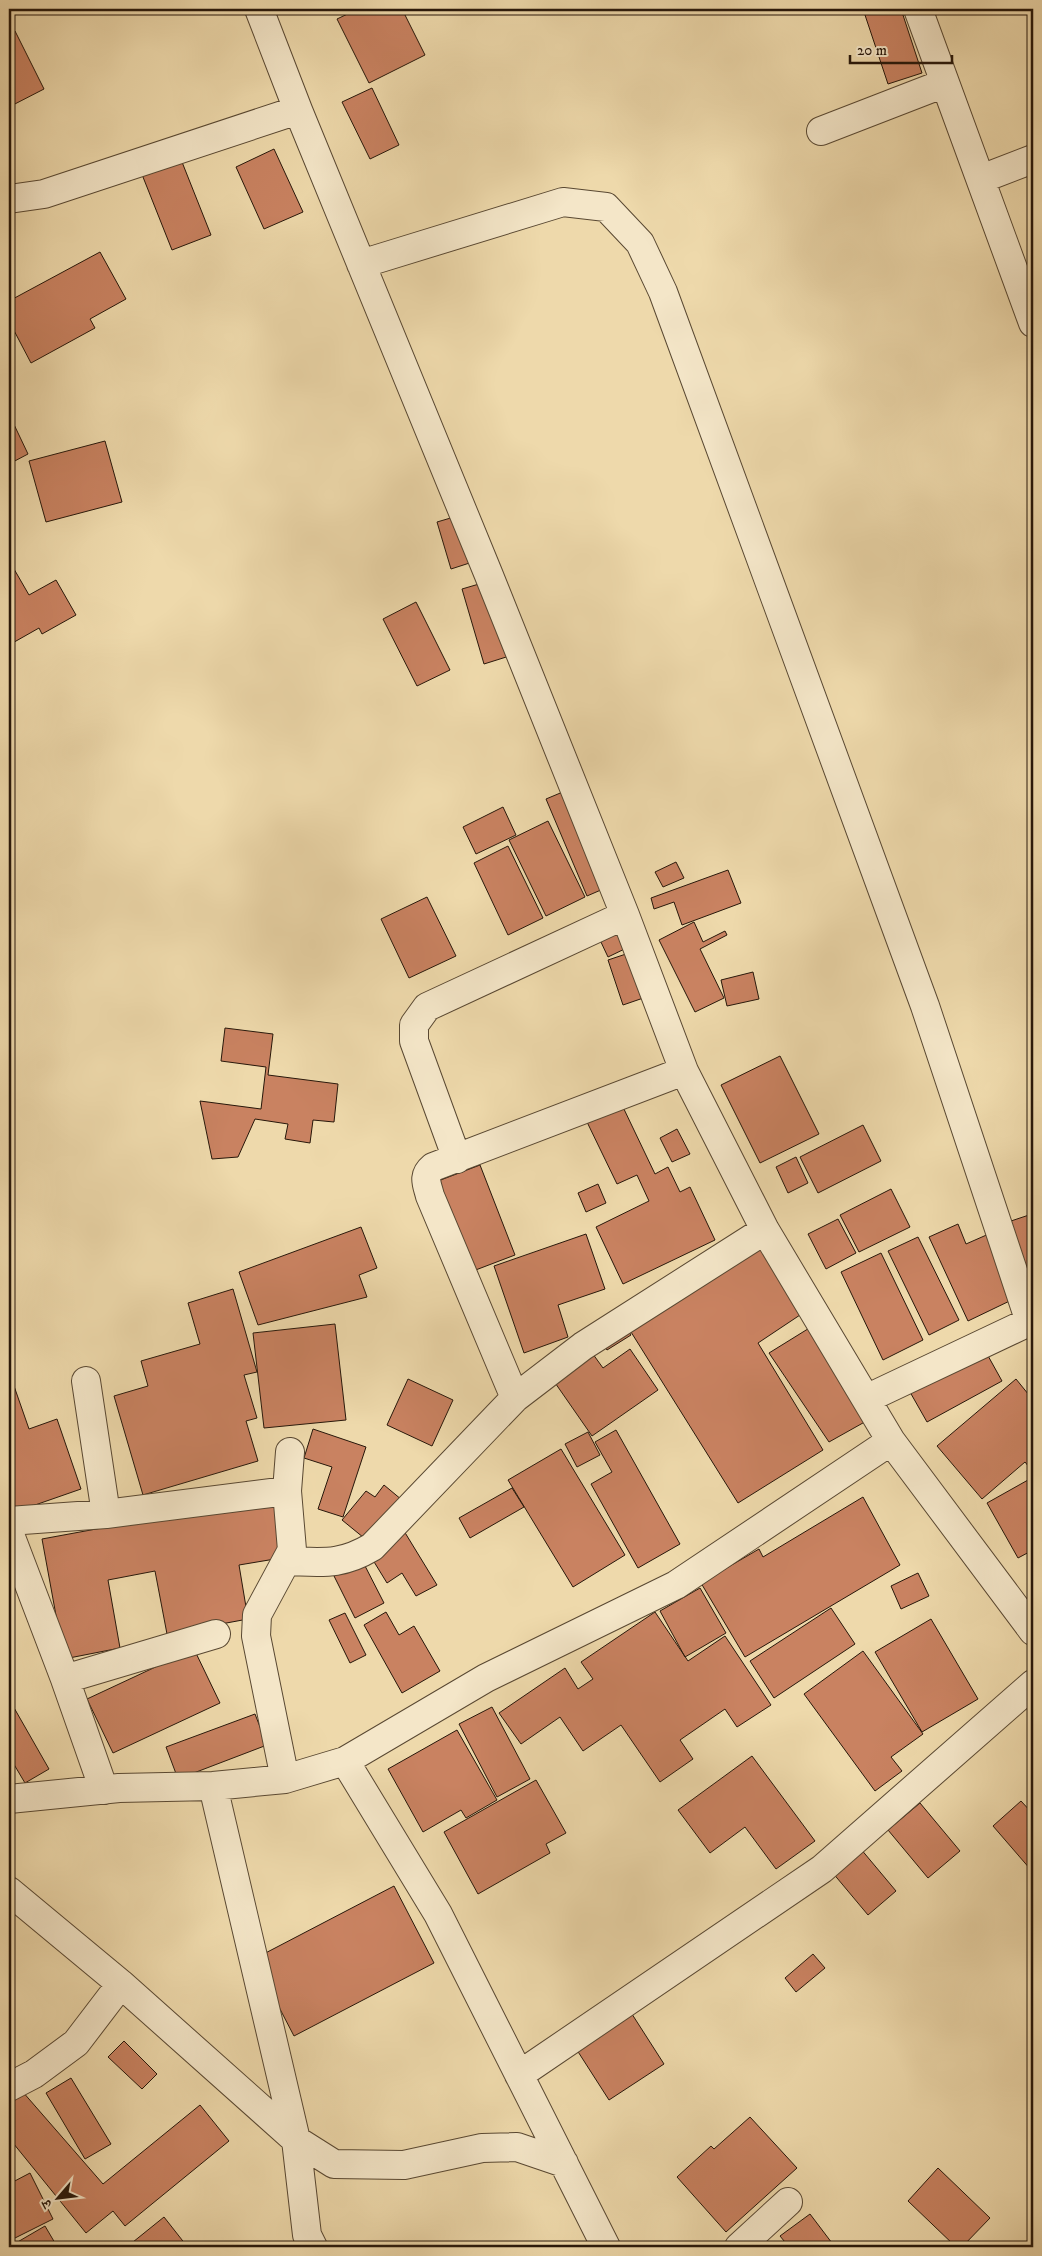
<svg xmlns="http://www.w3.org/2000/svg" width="1042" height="2256" font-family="'IM FELL DW Pica','Noto Serif Devanagari',serif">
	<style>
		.building { fill: #c98261; stroke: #27170a }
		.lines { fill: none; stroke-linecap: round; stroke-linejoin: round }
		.minor-casing { stroke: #594832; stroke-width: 30 }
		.minor { stroke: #f4e6c8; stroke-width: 28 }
	</style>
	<rect width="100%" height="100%" fill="#eed9ab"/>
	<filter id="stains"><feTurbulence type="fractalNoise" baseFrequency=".004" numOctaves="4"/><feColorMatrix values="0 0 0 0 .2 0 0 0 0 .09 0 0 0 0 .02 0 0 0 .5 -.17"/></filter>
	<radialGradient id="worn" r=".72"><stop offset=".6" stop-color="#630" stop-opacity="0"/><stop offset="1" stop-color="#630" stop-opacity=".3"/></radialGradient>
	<!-- building -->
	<path class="building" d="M358,9H402L425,55L369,83L337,19Z
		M863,9H901L922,73L888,84Z
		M15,31L44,89L9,107V34Z
		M372,88L399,145L370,159L342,102Z
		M274,149L303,212L264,229L236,167Z
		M180,157L211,235L172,250L141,172Z
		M100,252L126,299L90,319L95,328L31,363L9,321V301Z
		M9,414L28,454L9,464Z
		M105,441L122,502L46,522L29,461Z
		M471,512L485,558L451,569L437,522Z
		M14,569L29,595L56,580L76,615L42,634L39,628L9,645V572Z
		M496,579L519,653L484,664L462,589Z
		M416,602L450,670L417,686L383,619Z
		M577,786L617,883L587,896L546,799Z
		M503,807L516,835L476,854L463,827Z
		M548,821L585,897L546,916L509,840Z
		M508,846L543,918L508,935L474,863Z
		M676,862L684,878L663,887L655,872Z
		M728,870L741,903L682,925L674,902L654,909L651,898Z
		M427,897L456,956L409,978L381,919Z
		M694,922L703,942L725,931L727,935L700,949L724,998L695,1012L659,940Z
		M632,926L639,942L608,957L600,940Z
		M638,950L652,995L623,1005L608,960Z
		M753,972L759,999L727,1006L721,980Z
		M225,1028L273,1034L268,1075L338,1084L334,1122L313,1120L310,1143L285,1139L288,1124L255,1119L238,1157L212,1159L200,1101L261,1109L266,1067L221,1061Z
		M780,1056L819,1134L760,1163L721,1085Z
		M622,1105L655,1174L668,1167L680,1192L690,1187L715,1240L623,1284L596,1227L649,1201L637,1175L617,1184L587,1122Z
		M863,1125L881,1161L818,1193L800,1157Z
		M677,1129L690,1154L672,1162L660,1138Z
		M796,1157L808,1183L788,1193L776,1167Z
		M480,1165L515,1255L473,1271L438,1181Z
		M598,1184L606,1203L586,1212L578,1193Z
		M891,1189L910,1227L859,1252L840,1215Z
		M1029,1215L1033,1227V1272L1024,1274L1008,1222Z
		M838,1219L856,1253L826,1269L808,1234Z
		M958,1224L966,1244L991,1233L1020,1296L968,1321L929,1237Z
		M361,1227L377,1268L359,1275L367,1297L258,1325L239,1272Z
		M586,1234L605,1289L558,1305L568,1337L524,1353L494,1266Z
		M918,1237L959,1320L929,1335L888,1251Z
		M764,1238L806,1311L758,1343L823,1450L738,1503L626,1324Z
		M881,1253L923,1340L883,1360L841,1272Z
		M233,1289L257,1372L244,1375L257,1418L246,1421L258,1461L143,1495L114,1396L148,1386L141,1361L200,1344L188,1303Z
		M623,1323L631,1335L607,1350L599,1337Z
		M335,1324L346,1420L264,1428L253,1333Z
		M811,1327L870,1419L829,1442L769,1353Z
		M982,1345L1002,1381L927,1422L906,1385Z
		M630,1349L658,1390L592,1436L551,1377L590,1350L603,1368Z
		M408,1379L453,1400L432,1446L387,1425Z
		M1016,1379L1033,1400V1472L1025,1462L982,1499L937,1446Z
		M14,1386L29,1429L57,1419L81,1489L15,1512L9,1496V1388Z
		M313,1429L366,1447L343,1517L318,1509L332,1467L304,1458Z
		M616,1430L680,1544L638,1568L591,1484L612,1472L595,1442Z
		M588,1432L600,1455L577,1467L565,1444Z
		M561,1449L625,1555L573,1587L508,1480Z
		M1028,1480L1033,1489V1550L1018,1558L987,1503Z
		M384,1485L402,1500L369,1542L342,1520L366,1491L375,1497Z
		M512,1488L524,1507L470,1538L459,1518Z
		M275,1496L287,1557L239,1565L248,1619L167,1634L155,1571L108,1580L120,1648L64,1659L42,1539Z
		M863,1497L900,1565L745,1657L701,1583L759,1549L763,1557Z
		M404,1531L437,1585L416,1596L402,1573L387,1583L368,1552Z
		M363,1562L384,1603L355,1618L334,1576Z
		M918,1573L929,1596L901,1609L891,1586Z
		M700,1588L726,1633L685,1657L660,1611Z
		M831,1608L855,1644L774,1698L750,1661Z
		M386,1612L399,1635L414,1626L440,1671L402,1693L364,1625Z
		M655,1612L688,1661L725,1636L771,1705L737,1727L725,1709L680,1740L693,1759L660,1782L621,1725L583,1751L560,1717L521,1744L499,1713L565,1668L578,1689L593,1679L581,1662Z
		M345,1613L366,1655L350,1663L329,1620Z
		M931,1619L978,1699L922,1732L875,1652Z
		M194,1649L220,1703L113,1753L87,1699Z
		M863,1651L923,1734L891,1757L902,1771L875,1791L804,1694Z
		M9,1699L49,1769L25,1783L9,1756Z
		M492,1707L530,1779L497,1797L459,1724Z
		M255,1714L267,1745L178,1779L166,1747Z
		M457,1730L497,1800L466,1818L461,1810L423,1832L388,1769Z
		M752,1756L815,1841L776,1869L745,1827L710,1853L678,1810Z
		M536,1780L566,1833L546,1844L550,1853L478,1894L444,1832Z
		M1021,1801L1033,1814V1868L1031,1870L993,1826Z
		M920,1803L960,1851L928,1878L888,1830Z
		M860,1848L896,1891L868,1915L832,1872Z
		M394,1886L434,1963L294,2036L254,1959Z
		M813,1954L825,1968L796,1992L785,1978Z
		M630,2011L664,2064L609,2100L575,2047Z
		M124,2041L157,2074L142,2089L108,2057Z
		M71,2078L111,2144L85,2159L46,2093Z
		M22,2091L103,2184L200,2105L229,2141L125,2226L113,2211L86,2233L9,2138V2102Z
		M750,2117L797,2168L726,2232L677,2177L711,2146L714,2149Z
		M938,2168L990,2218L962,2247H956L908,2201Z
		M30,2173L53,2219L9,2241V2184Z
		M810,2214L835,2247H789L780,2236Z
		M164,2217L186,2245L137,2247L133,2242Z
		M45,2226L55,2243L48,2247H9Z"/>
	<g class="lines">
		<defs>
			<path id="minor" d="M259,9L298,110
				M918,9L1033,323
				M821,131L945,83
				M981,179L1033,159
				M9,199L44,194L298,110L488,573L625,915L684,1071L765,1230L891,1441L1033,1631
				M361,264L563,202L606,207L640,243L663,292L925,1006L1030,1322
				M457,1159L414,1041V1025L427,1007L625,915
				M86,1381L106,1514
				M515,1398L430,1196C427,1184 422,1176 433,1167L684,1071
				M866,1399L1033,1320
				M9,1521L106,1514L287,1491
				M9,1532L65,1679L104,1790
				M287,1561C322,1562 340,1566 372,1547L515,1398L583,1346L765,1230
				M65,1679L216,1634
				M345,1761L486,1678L676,1585L891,1441
				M285,1779L256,1636L257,1615L292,1550L287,1491L290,1452
				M213,1786L296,2140L307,2235L313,2247
				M9,1799L119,1788L213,1786L285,1779L345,1761L438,1914L606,2247
				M9,1891L121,1984L296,2140L334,2164L404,2165L482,2148L517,2147L564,2163
				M519,2075L822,1869L1033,1684
				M9,2087L34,2074L76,2043L121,1984
				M739,2247L788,2202"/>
		</defs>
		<!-- minor casing -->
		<use href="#minor" class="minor-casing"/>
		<!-- minor -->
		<use href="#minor" class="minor"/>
	</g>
	<!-- margin -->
	<rect width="1042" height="2256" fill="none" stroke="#eed9ab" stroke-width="30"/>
	<rect x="10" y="10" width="1022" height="2236" fill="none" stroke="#27170a" stroke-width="2.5"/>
	<rect x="15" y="15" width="1012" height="2226" fill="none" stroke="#27170a"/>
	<!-- north arrow -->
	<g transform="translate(58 2198) rotate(242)" stroke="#f4e6c8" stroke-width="4" paint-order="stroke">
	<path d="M0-4L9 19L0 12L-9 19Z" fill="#27170a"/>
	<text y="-8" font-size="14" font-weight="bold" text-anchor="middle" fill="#27170a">उ</text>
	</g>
	<!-- scale -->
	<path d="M850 55v8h102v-8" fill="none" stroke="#27170a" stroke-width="2.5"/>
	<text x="857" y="55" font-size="15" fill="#27170a" stroke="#f4e6c8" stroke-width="4" paint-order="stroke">20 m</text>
	<rect width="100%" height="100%" filter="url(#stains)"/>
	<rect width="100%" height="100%" fill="url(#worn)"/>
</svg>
